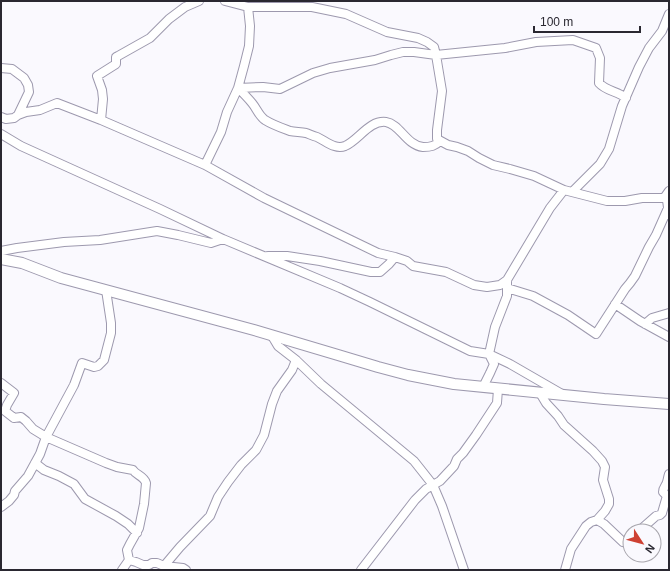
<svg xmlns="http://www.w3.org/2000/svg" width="670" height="571" font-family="Helvetica,sans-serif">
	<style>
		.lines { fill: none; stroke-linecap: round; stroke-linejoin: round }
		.minor-casing { stroke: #9d99ae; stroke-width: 10 }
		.tertiary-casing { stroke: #9d99ae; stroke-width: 12 }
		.minor { stroke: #fff; stroke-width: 8 }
		.tertiary { stroke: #fff; stroke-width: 10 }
	</style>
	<rect width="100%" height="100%" fill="#faf9fe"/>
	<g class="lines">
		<defs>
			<path id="minor" d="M225,1L248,7H312L346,14L387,32L418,38L427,42L434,47L436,55L442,91L437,130V139L448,145L457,147L468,151L479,158L493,165L510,169L534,176L564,190L607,201H625L642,198H664L667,200L669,215
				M1,68L12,69L24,78L28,85L29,92L18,115
				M1,117L6,119L14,118L18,115L26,112L40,110L57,103L101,120L205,165L264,198L351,240L378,253L395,257
				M101,120L103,99L102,90L97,76L116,64V57L118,56L150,38L169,19L185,7L199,1
				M1,134L21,146L160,209L223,239L340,288L370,302L470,351L489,354L510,364L562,394
				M440,141C435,146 431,147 423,147C406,145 400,124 386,122C369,120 359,140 345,146C335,150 326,141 317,137C313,136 309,134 306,133C301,132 295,132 290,131C282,128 273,125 265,120C259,116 257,109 252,103C248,98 243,93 238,88L263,87L280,89L313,73L330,68L375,60L391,55L403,52H414L436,55L505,48L536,42L573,40L596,48L600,58L599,83C606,91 617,91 626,98
				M205,165L221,132L227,112L238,88L244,66L249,46L250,26L248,7
				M572,192L600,164L609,149L622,106L639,67L649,48L662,31L669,14
				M664,198L669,191
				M1,251L17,248L64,242L100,240L157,231L178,235L211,243L223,239
				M268,256H287L320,261L371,272H380L389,264L395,257L407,261L413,266L446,272L474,285L487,287L500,285L507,280
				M507,288L533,296L568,315L596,334L625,289L630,283L635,276L649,247L656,235L668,208
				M615,304L640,321L669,337
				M645,324L652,318L669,313
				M272,336L278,346L296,360L321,384L414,461L433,485L442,506L464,570
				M1,383L14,393L7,405L5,411L14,418L21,417L26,421L33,429L46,437L106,463L117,467L133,470C136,475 144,476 146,483L144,504L139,528L130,544L127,550L129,560L122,570
				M483,387L490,373L494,364L489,354L495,327L507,296V280L550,208L564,190
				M540,393L546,403L558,416L564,425L593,451L602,461L605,467L603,480L609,499V504L605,511L597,520
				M35,463L44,470L59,476L74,484L85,499L116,516L128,524L137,533
				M1,507L9,501L14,495L15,491L28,476L40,454L46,437L74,385L82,363L94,367L98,366L104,360L111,333V323L106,290
				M639,531L656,516L660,515L662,513L667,496L663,492C663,487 666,486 667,482C668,479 668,477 669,474
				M129,560L136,562L143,565H149L152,563H157L164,566L183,568L186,570
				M164,566L180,547L210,516L218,497L228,482L241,465L256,450L264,435L272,404L277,391L292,370L296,360
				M361,570L415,500L426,489L440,481L454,466L457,459L463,453L476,435L497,403L498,389
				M565,570L571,549L586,526L591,522L597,520L604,524L623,542L628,543L630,542"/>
			<path id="tertiary" d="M1,259L22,263L61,278L254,330L338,355L378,367L408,375L454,384L604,399L669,404"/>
		</defs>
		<!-- minor casing -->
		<use href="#minor" class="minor-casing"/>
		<!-- tertiary casing -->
		<use href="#tertiary" class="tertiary-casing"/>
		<!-- minor -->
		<use href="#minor" class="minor"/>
		<!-- tertiary -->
		<use href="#tertiary" class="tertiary"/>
	</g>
	<!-- border -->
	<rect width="670" height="571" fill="none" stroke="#2a2831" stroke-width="4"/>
	<!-- north arrow -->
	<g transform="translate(642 543) rotate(126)"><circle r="19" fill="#faf9fe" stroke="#a7a5ac"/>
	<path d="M0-3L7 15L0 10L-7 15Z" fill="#ce4133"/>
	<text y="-6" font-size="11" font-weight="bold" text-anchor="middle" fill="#2a2831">N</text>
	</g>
	<!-- scale -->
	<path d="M534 26v6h106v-6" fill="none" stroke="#2a2831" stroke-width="2"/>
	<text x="540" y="26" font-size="12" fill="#2a2831" stroke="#faf9fe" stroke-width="3" paint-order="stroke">100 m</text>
</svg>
